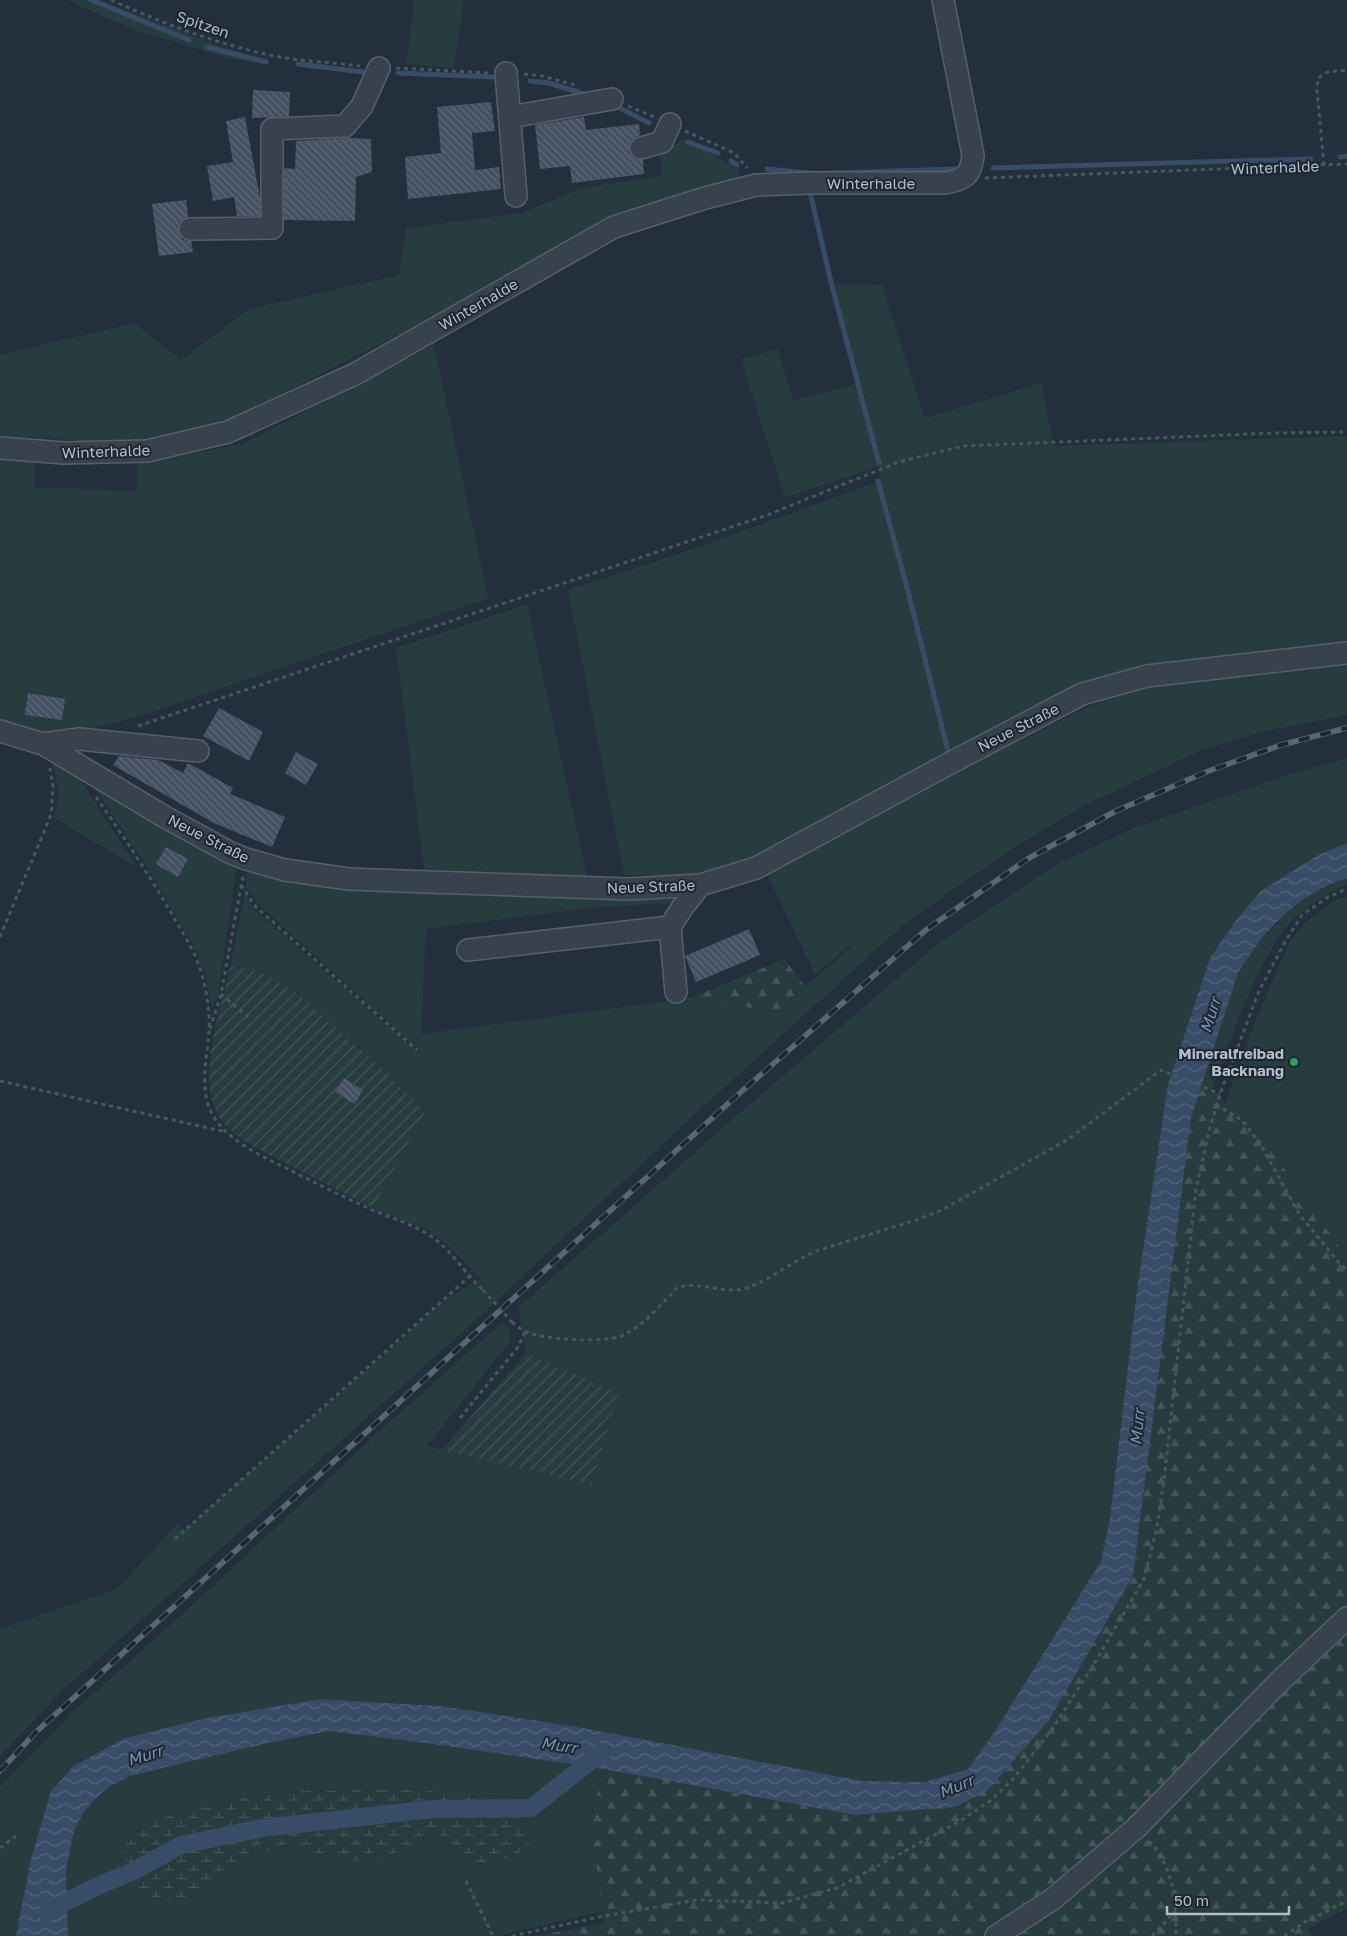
<svg xmlns="http://www.w3.org/2000/svg" width="1347" height="1936" font-family="'Golos Text',sans-serif">
	<style>
		.grass { fill: #263c3f; fill-rule: evenodd }
		.forest { fill: url(#forest-firs) }
		.wetland { fill: url(#wetland-marsh) }
		.garden { fill: url(#garden-furrows) }
		.water { fill: url(#water-waves) }
		.lines { fill: none; stroke-linecap: round; stroke-linejoin: round }
		.stream { stroke: #394c67; stroke-width: 5 }
		.canal { stroke: #394c67; stroke-width: 18 }
		.building { fill: url(#building-back-hatch) }
		.minor-casing { stroke: #565f6c; stroke-width: 24 }
		.path { stroke: #44595c; stroke-width: 3; stroke-dasharray: 4 4; stroke-linecap: butt }
		.minor { stroke: #38414e; stroke-width: 21 }
		.rail-casing { stroke: #5a6575; stroke-width: 5.5 }
		.rail { stroke: #1d2633; stroke-width: 4; stroke-dasharray: 11; stroke-linecap: butt }
		.path-bridge { stroke: #44595c; stroke-width: 3; stroke-dasharray: 4 4; stroke-linecap: butt }
		.leisure-dot { fill: #2e9e5b; stroke: #1d2633; stroke-width: 2 }
		.labels { text-anchor: middle; dominant-baseline: central; stroke-width: 4; stroke-linejoin: round; paint-order: stroke }
		.street-label { font-size: 15px; fill: #b4bcc9; stroke: #1d2633 }
		.poi-label { font-size: 15px; font-weight: bold; fill: #b4bcc9; stroke: #1d2633; text-anchor: end }
		.water-label { font-size: 16px; font-style: italic; fill: #7c92b1; stroke: #1d2633 }
	</style>
	<defs>
		<pattern id="forest-firs" width="22" height="20" patternUnits="userSpaceOnUse" patternTransform="scale(1.25)"><rect width="22" height="20" fill="#263c3f"/><path d="M5 1l3.5 6h-7zM16 11l3.5 6h-7z" fill="#435659"/></pattern>
		<pattern id="wetland-marsh" width="20" height="14" patternUnits="userSpaceOnUse" patternTransform="scale(1.25)"><rect width="20" height="14" fill="#263c3f"/><path d="M1 5h8M5 5V1M11 12h8M15 12V8" fill="none" stroke="#435659"/></pattern>
		<pattern id="garden-furrows" width="10" height="10" patternUnits="userSpaceOnUse" patternTransform="scale(1.25)"><rect width="10" height="10" fill="#263c3f"/><path d="M-1 1l2-2M0 10L10 0M9 11l2-2" fill="none" stroke="#435659"/></pattern>
		<pattern id="water-waves" width="16" height="10" patternUnits="userSpaceOnUse" patternTransform="scale(1.25)"><rect width="16" height="10" fill="#394c67"/><path d="M0 5q4-4 8 0t8 0" fill="none" stroke="#53647b"/></pattern>
		<pattern id="building-back-hatch" width="6" height="6" patternUnits="userSpaceOnUse" patternTransform="scale(1.25)"><rect width="6" height="6" fill="#455162"/><path d="M-1 5l2 2M0 0l6 6M5-1l2 2" fill="none" stroke="#5d6877"/></pattern>
	</defs>
	<rect width="100%" height="100%" fill="#242f3e"/>
	<!-- grass -->
	<path class="grass" d="M67,0H100L219,46L268,59L266,64L228,58L132,29Z
		M415,0H464L454,68L406,64Z
		M684,138L737,168L739,175L734,186L651,208L223,423L145,444L0,436V355L134,323L181,360L249,309L399,275L406,228L522,213L581,188L662,176L660,156Z
		M833,284L882,285L925,418L1041,383L1054,446L1347,436V648L1143,670L948,757L749,859L689,875H624L568,590L687,551L880,481V466L785,498L741,359L778,349L793,401L859,383Z
		M434,345L488,598L140,716L77,732L32,733L0,723V457L34,458L35,487L137,491L138,464L242,444Z
		M527,604L587,876L424,870L396,648Z
		M1347,662V715L1261,732L1200,751L1085,805L1015,847L908,921L696,1113L488,1309L59,1694L0,1756V1629L117,1589L177,1524L185,1530L448,1298L481,1278L443,1241L426,1230L373,1208L424,1112L378,1065L300,995L279,982L257,971L230,966L245,893L254,909L418,1052L420,1051L259,905L246,887L247,874L250,869L673,896L677,903L598,907L426,929L421,1034L691,998L777,1012L873,927L815,974L766,873L850,831L962,769L1088,707L1150,686Z
		M1347,758V843L1320,854L1237,919L1210,958L1168,1084L1137,1290L1110,1518L1101,1561L997,1728L968,1769L924,1782L862,1781L670,1746L572,1726L440,1706L320,1699L207,1718L125,1738L30,1863L16,1936H0V1786L74,1711L185,1612L384,1427L501,1323L509,1329L511,1340L427,1446L592,1485L618,1393L526,1353L518,1308L735,1117L935,946L1056,864L1136,827L1294,773Z
		M55,761L78,776L137,867L54,818L59,792L53,765Z
		M92,784L235,865L236,871L218,995L212,1009L206,976L194,947L147,867Z
		M1347,878V885C1329,893 1313,902 1298,915C1259,950 1231,1041 1212,1090L1201,1086L1238,973L1250,953L1287,912L1309,893L1334,882Z
		M1347,897V1258L1251,1121L1225,1104L1256,1019L1290,941L1306,922L1335,900Z
		M329,1731L433,1744L604,1769L590,1819L603,1911L499,1936H68L66,1870L74,1831L83,1813L95,1799L110,1786L130,1776L263,1744ZM411,1789L487,1799L503,1804L470,1862L458,1847L438,1838L421,1841L386,1857L311,1851L282,1845L256,1855L210,1884L119,1869L122,1848L146,1821L244,1798L299,1791Z"/>
	<!-- forest -->
	<path class="forest" d="M784,959L805,986L777,1012L691,998Z
		M1201,1086L1220,1094L1225,1104L1251,1121L1347,1258V1909L1308,1928L1312,1936H535L604,1923L590,1819L604,1769L855,1815L955,1807L1133,1576L1180,1198L1191,1118Z"/>
	<!-- wetland -->
	<path class="wetland" d="M411,1789C441,1793 494,1793 516,1813C523,1820 527,1832 532,1840C515,1861 496,1864 470,1862L458,1847L438,1838L421,1841L386,1857L353,1861L282,1845L256,1855L210,1884L175,1903L132,1892L119,1869L122,1848L146,1821L244,1798L299,1791Z"/>
	<!-- garden -->
	<path class="garden" d="M230,966L257,971L279,982L300,995L378,1065L425,1112L373,1208L250,1145C238,1136 224,1127 217,1113C196,1071 222,1009 230,966Z
		M526,1353L618,1393L592,1485L442,1450Z"/>
	<!-- water -->
	<path class="water" d="M1347,843V878C1299,892 1263,931 1238,973L1191,1118L1133,1576L1049,1720L988,1790L955,1807L855,1815L604,1769L433,1744L329,1731L263,1744L130,1776L110,1786L95,1799L83,1813L74,1831L66,1870L68,1936H16L30,1863L51,1791L74,1766L125,1738L207,1718L320,1699L440,1706L572,1726L862,1781L924,1782L968,1769L997,1728L1101,1561L1110,1518L1137,1290L1168,1084L1210,958L1237,919L1262,890L1320,854Z"/>
	<g class="lines">
		<!-- stream -->
		<path class="stream" d="M91,0L189,40
			M207,47L266,62
			M298,64L363,72
			M398,73L493,77
			M530,81L549,83L587,95
			M616,106L649,123
			M688,142L718,153
			M1340,157L1347,156
			M731,161L737,165
			M993,168L1311,159
			M767,169L808,173
			M832,173L956,169
			M810,192L831,282L879,463
			M878,481L909,595L948,751"/>
		<!-- canal -->
		<path class="canal" d="M47,1912L95,1887L134,1871L181,1845L262,1828L433,1809L531,1808L602,1752"/>
	</g>
	<!-- building -->
	<path class="building" d="M253,90L290,92L289,116L252,118Z
		M491,102L495,131L472,133L475,170L499,167L501,189L408,199L405,157L441,153L437,107Z
		M245,117L260,198V216H237L234,197L213,201L207,166L233,162L226,121Z
		M584,117L586,130L639,124L640,135L632,140L629,145V151L633,157L643,160L644,174L572,183L570,166L540,169L535,125Z
		M347,138L371,139L372,172L356,177L355,221L284,220V168L295,169L296,141Z
		M186,200L188,217L179,222L178,230L180,236L183,240L191,241L193,252L159,256L152,204Z
		M28,693L65,699L62,720L25,715Z
		M219,708L263,732L249,761L203,736Z
		M296,752L318,764L306,785L285,773Z
		M119,756L158,760L183,773L188,763L233,788L230,794L285,817L272,847L214,823L113,765Z
		M166,847L188,859L178,877L156,864Z
		M749,929L760,955L696,982L685,956Z
		M344,1078L363,1090L355,1104L335,1092Z"/>
	<g class="lines">
		<defs>
			<path id="minor" d="M506,73L516,196
				M510,117L612,99
				M641,148L662,142L670,124
				M190,229L272,228V129L345,126L362,106L379,68
				M0,448L64,453L147,451L228,432L355,374L614,227L705,198L756,185L811,183H945C964,180 971,176 973,155L943,0
				M0,731L43,744L165,817L229,852L246,859L285,870L349,879L429,882L629,889L700,885L756,868L954,761L1082,694L1147,676L1347,653
				M43,744L79,739L198,751
				M670,927L676,992
				M468,950L670,927L682,908L700,885
				M996,1936L1053,1899L1136,1828L1280,1681L1347,1618"/>
		</defs>
		<!-- minor casing -->
		<use href="#minor" class="minor-casing"/>
		<!-- path -->
		<path class="path" d="M111,0C169,26 229,49 292,59C314,62 337,63 360,66
			M396,68L490,73
			M524,74L542,76L578,86
			M628,106L654,117
			M685,131L734,153L747,168
			M1324,165L1317,91L1318,78L1328,72L1347,70
			M985,178L1347,164
			M138,726L767,515L899,462L964,446L1276,433L1347,432
			M96,797C122,834 147,872 170,911C182,932 196,952 202,975C207,993 210,1013 209,1032C207,1061 197,1094 216,1120C232,1142 259,1155 284,1167C313,1182 342,1196 372,1210C389,1217 408,1223 424,1232C452,1248 461,1270 483,1290
			M241,885L256,907L417,1050
			M0,937L51,815L53,786L50,768
			M221,994L248,1017
			M210,1029L221,994L243,876
			M0,1081L226,1132
			M1216,1105L1242,1120L1261,1145L1299,1214L1340,1264L1347,1270
			M512,1322C516,1325 520,1329 525,1331C541,1340 604,1343 621,1336C643,1327 660,1305 677,1288C698,1280 721,1294 743,1289C764,1284 793,1261 816,1251L916,1220L942,1210L1067,1140L1161,1070L1220,1094
			M460,1418L518,1347L525,1332
			M175,1539L470,1276
			M1149,1841C1174,1867 1176,1902 1176,1936
			M0,1848L16,1836
			M466,1881L493,1936
			M512,1936L604,1916L697,1900L782,1903L837,1888L960,1821L990,1801L1013,1779L1053,1728L1091,1669L1144,1579L1157,1527L1164,1480L1196,1189L1209,1131L1220,1094L1259,991L1286,940L1302,915L1328,897L1347,889
			M1152,1936L1176,1911
			M1284,1936L1305,1922L1347,1901"/>
		<!-- minor -->
		<use href="#minor" class="minor"/>
		<defs>
			<path id="rail" d="M0,1771L36,1732L732,1100L927,929L1029,858L1116,811L1206,772L1281,745L1347,728"/>
		</defs>
		<!-- rail casing -->
		<use href="#rail" class="rail-casing"/>
		<!-- rail -->
		<use href="#rail" class="rail"/>
		<!-- path-bridge -->
		<path class="path-bridge" d="M483,1290L512,1322"/>
	</g>
	<!-- markers -->
	<circle class="leisure-dot" cx="1294" cy="1062" r="5"/>
	<g class="labels">
		<!-- street labels -->
		<g class="street-label">
			<text transform="translate(203 24) rotate(19)">Spitzen</text>
			<text transform="translate(1275 167) rotate(-2)">Winterhalde</text>
			<text x="871" y="183">Winterhalde</text>
			<text transform="translate(478 304) rotate(-30)">Winterhalde</text>
			<text transform="translate(106 451) rotate(-2)">Winterhalde</text>
			<text transform="translate(1018 727) rotate(-27)">Neue Straße</text>
			<text transform="translate(209 838) rotate(27)">Neue Straße</text>
			<text transform="translate(651 886) rotate(-2)">Neue Straße</text>
		</g>
		<!-- poi labels -->
		<g class="poi-label">
			<text x="1284" y="1053">Mineralfreibad<tspan x="1284" dy="17">Backnang</tspan></text>
		</g>
		<!-- water labels -->
		<g class="water-label">
			<text transform="translate(1210 1015) rotate(-72)">Murr</text>
			<text transform="translate(1137 1427) rotate(-84)">Murr</text>
			<text transform="translate(559 1745) rotate(9)">Murr</text>
			<text transform="translate(145 1755) rotate(-17)">Murr</text>
			<text transform="translate(956 1786) rotate(-23)">Murr</text>
		</g>
	</g>
	<!-- scale -->
	<path d="M1167 1906v8h122v-8" fill="none" stroke="#b4bcc9" stroke-width="2.5"/>
	<text x="1174" y="1906" font-size="15" fill="#b4bcc9" stroke="#1d2633" stroke-width="4" paint-order="stroke">50 m</text>
</svg>
